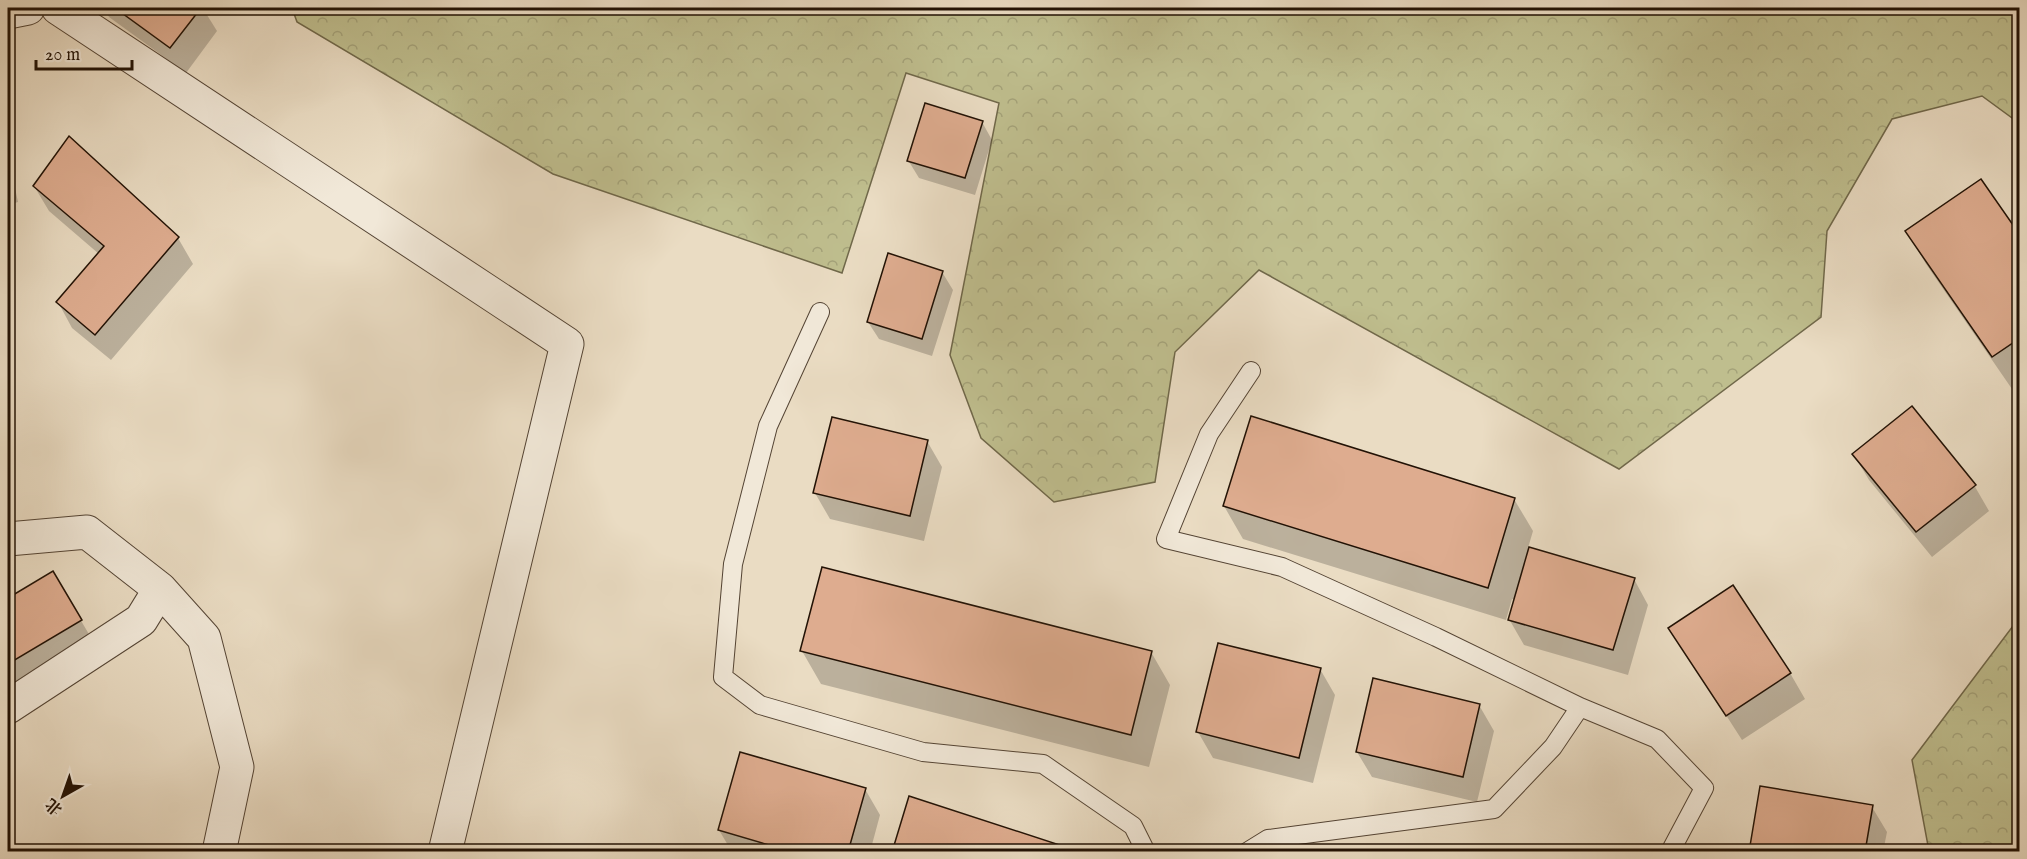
<svg xmlns="http://www.w3.org/2000/svg" width="2027" height="859" font-family="'IM FELL English','Noto Serif SC',serif">
	<style>
		.forest { fill: url(#forest-crowns); stroke: #70684a; stroke-width: 1.5 }
		.shadow { fill: #0003 }
		.building { fill: #deac8f; stroke: #221205; stroke-width: 1.5 }
		.lines { fill: none; stroke-linecap: round; stroke-linejoin: round }
		.service-casing { stroke: #544434; stroke-width: 20 }
		.minor-casing { stroke: #544434; stroke-width: 35 }
		.service { stroke: #f1e8d8; stroke-width: 18 }
		.minor { stroke: #f1e8d8; stroke-width: 33 }
	</style>
	<defs>
		<pattern id="forest-crowns" width="20" height="18" patternUnits="userSpaceOnUse" patternTransform="scale(1.5)"><rect width="20" height="18" fill="#bfbe8e"/><path d="M2 6a3 3 0 1 1 6 0M12 15a3 3 0 1 1 6 0" fill="none" stroke="#a4a279"/></pattern>
	</defs>
	<rect width="100%" height="100%" fill="#eadcc3"/>
	<filter id="stains"><feTurbulence type="fractalNoise" baseFrequency=".00333" numOctaves="4"/><feColorMatrix values="0 0 0 0 .2 0 0 0 0 .09 0 0 0 0 .02 0 0 0 .5 -.17"/></filter>
	<radialGradient id="worn" r=".72"><stop offset=".6" stop-color="#630" stop-opacity="0"/><stop offset="1" stop-color="#630" stop-opacity=".3"/></radialGradient>
	<!-- forest -->
	<path class="forest" d="M292,8H2019V123L1982,96L1892,119L1827,231L1821,317L1619,469L1259,270L1175,352L1155,482L1054,502L981,438L950,355L999,103L906,73L842,273L553,174L297,22Z
		M2019,618V851H1929L1912,760Z"/>
	<!-- shadow -->
	<path class="shadow" d="M104,8H212L207,15L217,31L186,73L109,17Z
		M982,122L992,140L975,195L919,178L908,160Z
		M70,138L178,238L193,264L111,360L72,328L58,302L99,254L49,211L34,186Z
		M8,156L18,202L8,205Z
		M1907,232L2020,238V383L2012,389L1926,264Z
		M942,272L953,290L932,356L879,339L868,322Z
		M927,441L942,467L924,541L830,519L815,493Z
		M1854,455L1974,485L1989,511L1932,557L1869,480Z
		M8,474L15,488L8,501Z
		M1514,499L1533,531L1528,548L1634,579L1648,605L1628,675L1524,645L1509,619L1515,600L1512,599L1506,620L1243,539L1224,506Z
		M53,573L100,653L8,707V600Z
		M1670,628L1790,673L1805,699L1742,740Z
		M802,651L1151,652L1170,685L1149,767L821,684Z
		M1320,669L1335,695L1313,783L1213,758L1198,732Z
		M1479,705L1494,731L1477,802L1372,777L1357,752Z
		M865,789L880,815L870,852H732L719,830Z
		M1872,807L1887,832L1883,852H1751Z"/>
	<!-- building -->
	<path class="building" d="M115,8H201L170,48Z
		M925,103L983,121L965,178L907,161Z
		M69,136L179,237L95,335L56,302L104,246L33,186Z
		M1981,179L2020,235V338L1992,357L1905,231Z
		M888,253L943,271L922,339L867,322Z
		M1912,406L1976,485L1916,532L1852,454Z
		M1251,416L1515,498L1488,588L1223,506Z
		M832,417L928,440L910,516L813,493Z
		M1529,547L1635,578L1613,650L1508,620Z
		M822,567L1152,651L1131,735L800,651Z
		M53,571L82,620L8,664V598Z
		M1733,585L1791,673L1726,716L1668,628Z
		M1218,643L1321,668L1299,758L1196,732Z
		M1373,678L1480,704L1463,777L1356,752Z
		M740,752L866,788L848,852H793L718,830Z
		M1760,786L1873,805L1865,852H1749Z
		M909,796L1078,851V852H892Z"/>
	<g class="lines">
		<defs>
			<path id="service" d="M820,312L768,426L733,564L723,677L760,705L923,752L1043,764L1133,826L1146,852
				M1580,707L1657,739L1704,788L1670,852
				M1247,852L1268,839L1494,809L1553,747L1580,707L1436,637L1282,567L1166,539L1209,434L1251,371"/>
			<path id="minor" d="M58,8L567,344L445,852
				M8,12L28,8
				M8,539L87,532L160,589L141,620L8,707
				M160,589L204,638L237,767L219,852"/>
		</defs>
		<!-- service casing -->
		<use href="#service" class="service-casing"/>
		<!-- minor casing -->
		<use href="#minor" class="minor-casing"/>
		<!-- service -->
		<use href="#service" class="service"/>
		<!-- minor -->
		<use href="#minor" class="minor"/>
	</g>
	<!-- margin -->
	<rect width="2027" height="859" fill="none" stroke="#eadcc3" stroke-width="30"/>
	<rect x="9" y="9" width="2009" height="841" fill="none" stroke="#221205" stroke-width="3"/>
	<rect x="15" y="15" width="1997" height="829" fill="none" stroke="#221205" stroke-width="1.5"/>
	<!-- north arrow -->
	<g transform="translate(63 796) rotate(220)" stroke="#f1e8d8" stroke-width="4.5" paint-order="stroke">
	<path d="M0-4.5L10 22L0 15L-10 22Z" fill="#221205"/>
	<text y="-9" font-size="16" font-weight="bold" text-anchor="middle" fill="#221205">北</text>
	</g>
	<!-- scale -->
	<path d="M36 60v9h96v-9" fill="none" stroke="#221205" stroke-width="3"/>
	<text x="45" y="60" font-size="18" fill="#221205" stroke="#f1e8d8" stroke-width="4.5" paint-order="stroke">20 m</text>
	<rect width="100%" height="100%" filter="url(#stains)"/>
	<rect width="100%" height="100%" fill="url(#worn)"/>
</svg>
